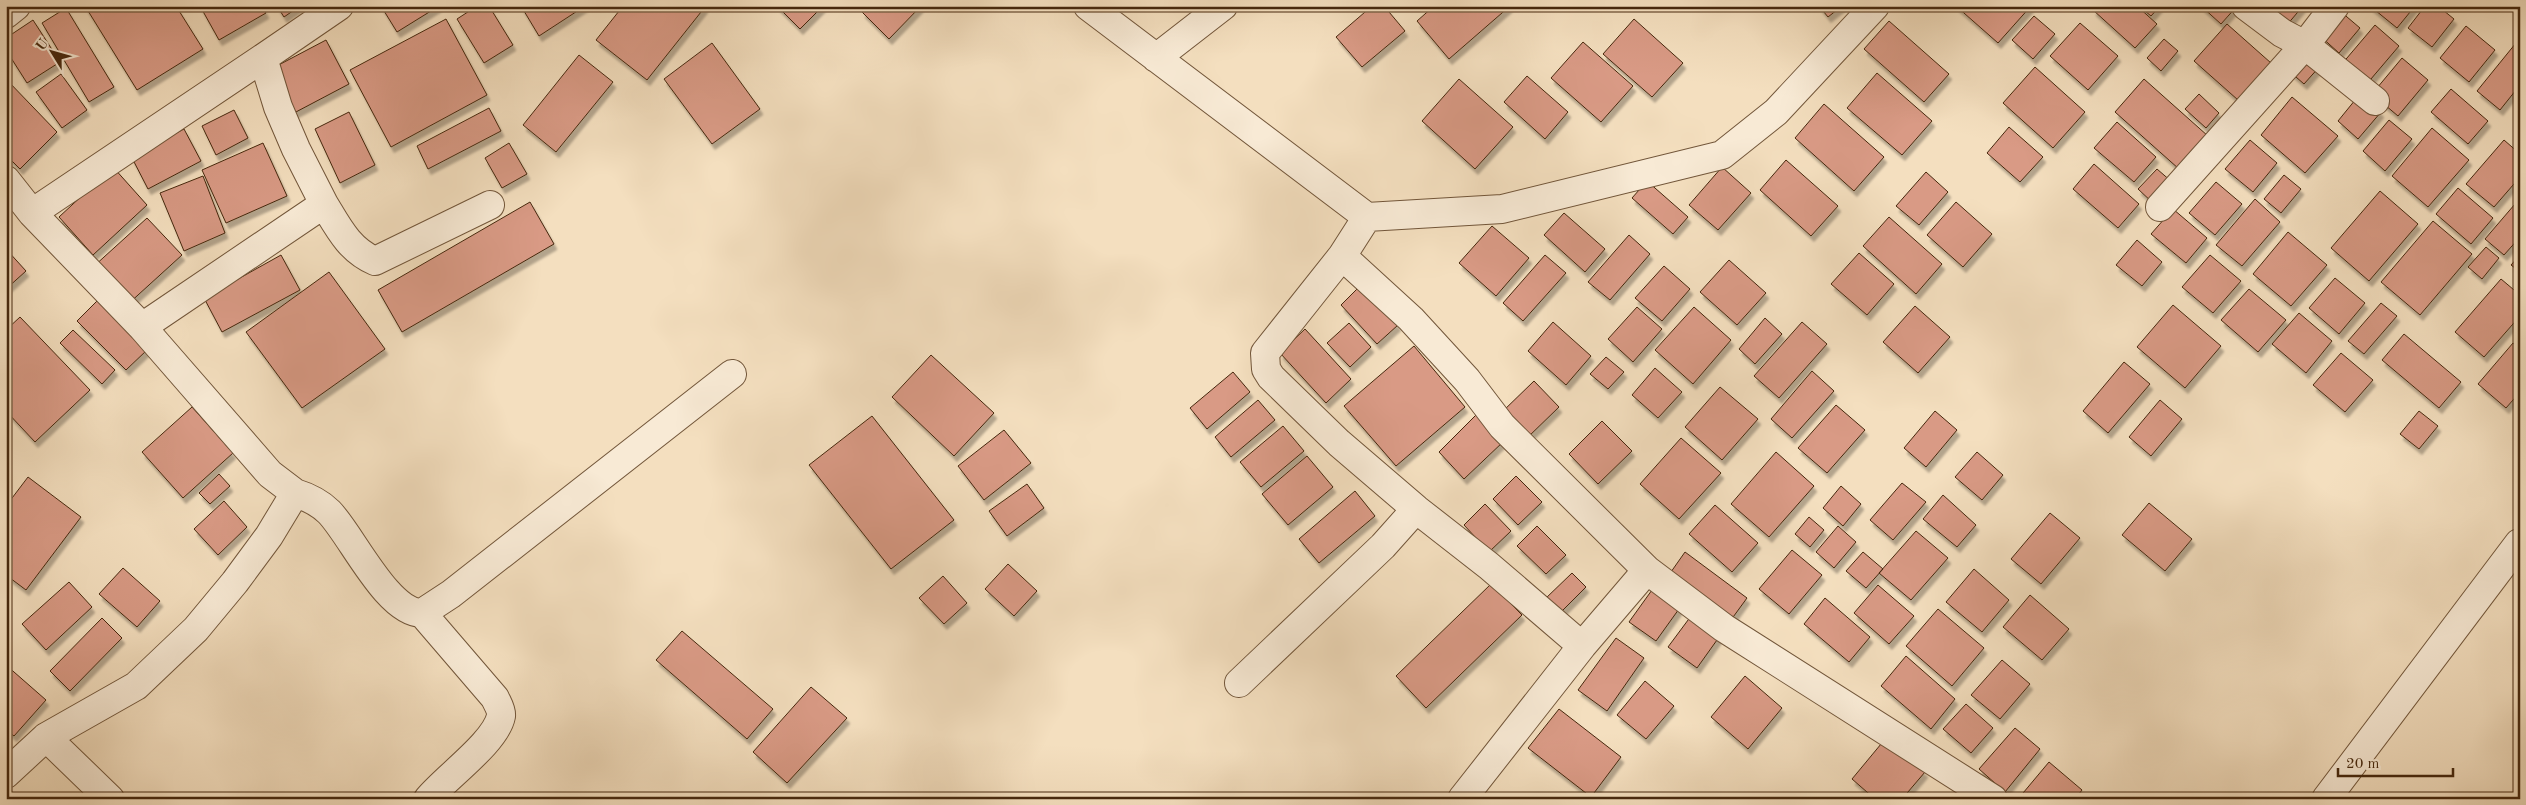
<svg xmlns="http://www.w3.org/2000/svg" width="2526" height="805" font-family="'Old Standard TT',serif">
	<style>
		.building { fill: #d99a85; stroke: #46280e; filter: url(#shadow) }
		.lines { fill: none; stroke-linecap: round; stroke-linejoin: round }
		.minor-casing { stroke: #72563a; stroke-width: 30 }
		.minor { stroke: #f8ead5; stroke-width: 28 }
	</style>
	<defs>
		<filter id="shadow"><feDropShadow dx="3" dy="5.5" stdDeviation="1" flood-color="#0004"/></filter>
	</defs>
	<rect width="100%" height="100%" fill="#f4dfbf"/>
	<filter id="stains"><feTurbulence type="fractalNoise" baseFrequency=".004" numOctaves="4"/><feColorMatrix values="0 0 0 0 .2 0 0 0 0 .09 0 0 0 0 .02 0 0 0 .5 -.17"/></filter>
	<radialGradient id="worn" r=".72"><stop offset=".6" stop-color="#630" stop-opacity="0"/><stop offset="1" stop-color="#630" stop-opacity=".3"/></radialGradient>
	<!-- building -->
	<path class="building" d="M85,6H176L203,49L137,90Z
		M200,6H262L266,13L219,40Z
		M277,6H300L284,17Z
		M381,6H439L397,32Z
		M477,6H489L513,45L484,63L457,19Z
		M521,6H585L539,36Z
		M623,6H704L705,7L647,80L596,40Z
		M777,6H823L800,29Z
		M867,6H921L889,39L862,12Z
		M1372,6H1384L1405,31L1362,67L1336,37Z
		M1434,6H1510L1449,59L1417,21Z
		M1819,6H1842L1828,17Z
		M1956,6H2031L1998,43Z
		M2096,6H2137L2157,24L2135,48L2093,10Z
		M2139,6H2160L2151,16Z
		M2201,6H2237L2221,24Z
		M2263,6H2303L2286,26Z
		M2370,6H2415L2397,28Z
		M2425,6H2438L2454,19L2432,47L2408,28Z
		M66,8L114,87L89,102L42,23Z
		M2340,11L2360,28L2339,53L2319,35Z
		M2034,16L2055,34L2033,59L2012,40Z
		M446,19L487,95L391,147L350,70Z
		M1634,19L1683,63L1652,97L1603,54Z
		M33,20L60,62L27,83L6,50V38Z
		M1889,21L1949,74L1924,102L1864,49Z
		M2080,23L2118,56L2088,90L2050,56Z
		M2227,24L2271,63L2238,100L2194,61Z
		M2375,25L2399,46L2365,86L2341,65Z
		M2466,26L2495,50L2469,82L2440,58Z
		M2520,38V85L2500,110L2477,91Z
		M2164,39L2178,51L2161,71L2147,58Z
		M326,40L349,84L294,113L271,69Z
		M1583,42L1633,86L1601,122L1551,78Z
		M712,43L760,109L712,144L664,79Z
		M2304,51L2321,65L2304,84L2288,70Z
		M579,55L613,82L556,152L523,125Z
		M2402,58L2428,80L2398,116L2372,94Z
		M2035,67L2085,112L2053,148L2003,103Z
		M1877,73L1932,121L1902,155L1847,108Z
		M61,74L87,110L62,128L36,92Z
		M1527,76L1568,112L1545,139L1504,102Z
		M6,79L57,132L20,169L6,155Z
		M1459,79L1513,127L1475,169L1422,121Z
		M2144,79L2208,136L2179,169L2115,112Z
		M2451,89L2488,121L2468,144L2431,112Z
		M2199,94L2219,113L2206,128L2185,109Z
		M2360,94L2381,112L2358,139L2338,121Z
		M2292,97L2338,136L2305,173L2261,135Z
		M1824,104L1884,157L1854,191L1795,138Z
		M489,108L501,131L428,169L417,146Z
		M234,110L248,138L216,155L202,126Z
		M349,112L375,165L340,183L315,129Z
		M2389,120L2412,139L2385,171L2363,151Z
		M2117,122L2156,157L2134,182L2094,148Z
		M2009,127L2043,157L2020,182L1987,153Z
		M2432,128L2469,160L2428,207L2392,176Z
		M184,129L201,161L148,189L131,156Z
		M2250,140L2277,163L2253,192L2225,169Z
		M2504,140L2520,154V177L2494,207L2466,184Z
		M263,143L287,196L226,223L202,170Z
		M509,143L527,174L502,188L485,158Z
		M1786,160L1838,206L1811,236L1760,190Z
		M2094,164L2139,204L2118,228L2073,189Z
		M113,167L147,205L93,255L59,217Z
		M1722,167L1751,193L1718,230L1689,205Z
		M2157,169L2172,182L2153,203L2138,189Z
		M1926,172L1948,192L1919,225L1896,206Z
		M2284,175L2301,189L2281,213L2264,199Z
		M203,176L225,233L184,251L160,193Z
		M1647,181L1688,217L1673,234L1632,198Z
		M2216,182L2242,204L2215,235L2189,213Z
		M2458,188L2493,218L2471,244L2436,214Z
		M2380,191L2418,224L2369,281L2331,248Z
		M2255,199L2280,222L2242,266L2216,245Z
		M530,202L554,244L402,332L378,290Z
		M1956,202L1992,234L1963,267L1927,235Z
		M2515,204L2520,208V237L2504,255L2485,239Z
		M2173,209L2207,238L2186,263L2151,234Z
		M1564,213L1605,249L1585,272L1544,235Z
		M1889,217L1942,264L1916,294L1863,246Z
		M147,218L182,255L127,305L93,267Z
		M2433,221L2472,254L2420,315L2381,282Z
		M1492,226L1529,258L1496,296L1459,263Z
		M2288,232L2327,265L2291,306L2253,274Z
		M1629,235L1650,254L1610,300L1588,282Z
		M2137,240L2162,262L2142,286L2116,265Z
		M2486,247L2499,258L2482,279L2468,267Z
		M6,249L26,271L6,289Z
		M1859,253L1894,284L1867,315L1831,284Z
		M281,255L300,290L222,332L204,298Z
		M1545,255L1566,273L1523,321L1503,303Z
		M2210,255L2241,281L2213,313L2182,287Z
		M2520,255V272L2511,265Z
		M1729,260L1766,293L1737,325L1700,292Z
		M1664,266L1690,289L1662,321L1635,298Z
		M329,272L385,349L302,408L246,332Z
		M2335,278L2365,303L2339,334L2309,308Z
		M2501,279L2520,295V316L2484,357L2455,332Z
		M1361,285L1398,325L1377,344L1341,305Z
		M2249,289L2286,320L2258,352L2221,320Z
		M97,301L147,350L126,370L77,321Z
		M2381,303L2397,316L2364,354L2348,341Z
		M2173,305L2221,346L2185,388L2137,347Z
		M1915,306L1950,337L1918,373L1883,342Z
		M1637,307L1662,329L1633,362L1608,339Z
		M1694,307L1731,340L1693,384L1655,350Z
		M2299,313L2332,341L2306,373L2272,344Z
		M20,317L90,390L35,442L6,411V330Z
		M1765,318L1782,334L1755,364L1739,349Z
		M1553,322L1591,356L1566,385L1528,351Z
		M1802,322L1827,344L1779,398L1754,376Z
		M1349,323L1371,347L1350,367L1327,343Z
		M1305,329L1351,379L1326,403L1280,353Z
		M73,330L115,370L102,384L60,343Z
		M2404,334L2461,382L2439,408L2382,360Z
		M2513,343L2520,348V392L2506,408L2478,384Z
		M1414,346L1465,407L1396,466L1344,406Z
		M2341,353L2373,380L2345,412L2313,385Z
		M931,355L994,413L954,456L892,397Z
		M1606,357L1624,372L1608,389L1590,374Z
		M2124,362L2150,384L2108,433L2083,411Z
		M1655,368L1682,392L1658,418L1632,395Z
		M1812,371L1834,391L1792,438L1771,419Z
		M1233,372L1250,392L1207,429L1190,408Z
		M1534,381L1559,407L1526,439L1501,413Z
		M1720,387L1758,419L1722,460L1685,427Z
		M1258,400L1275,420L1231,457L1215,437Z
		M2160,400L2182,419L2151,456L2129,437Z
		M1836,405L1865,430L1827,473L1798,448Z
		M192,407L233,453L183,498L142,452Z
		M1935,411L1957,430L1926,467L1904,448Z
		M2419,411L2438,426L2419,449L2400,434Z
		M1478,413L1504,441L1464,479L1439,452Z
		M872,416L954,520L891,569L809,465Z
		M1602,421L1632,451L1598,484L1569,454Z
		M1283,426L1304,451L1261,487L1240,462Z
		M1004,430L1031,463L984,500L958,466Z
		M1681,438L1721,473L1679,519L1640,484Z
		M1776,452L1814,486L1769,537L1731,504Z
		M1977,452L2003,475L1982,500L1955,477Z
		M1307,456L1333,487L1288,525L1262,494Z
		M219,474L230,486L210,504L199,493Z
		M1516,476L1542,502L1518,525L1493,499Z
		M28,477L81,517L26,590L6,575V506Z
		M1902,483L1926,502L1893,540L1870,520Z
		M1027,484L1044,508L1007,536L989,511Z
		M1841,486L1861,504L1843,526L1823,508Z
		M1355,491L1375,516L1319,563L1299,539Z
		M1943,495L1976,525L1957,547L1923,519Z
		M224,501L247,527L218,555L194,529Z
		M2149,503L2192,539L2165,571L2122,535Z
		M1485,504L1511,531L1489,552L1464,525Z
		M1715,505L1758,543L1732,572L1689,534Z
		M2050,513L2080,538L2041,584L2011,559Z
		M1809,517L1824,530L1810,547L1795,534Z
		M1537,526L1566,555L1546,574L1517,546Z
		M1838,526L1856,542L1834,568L1816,552Z
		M1916,531L1948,558L1911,600L1879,573Z
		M1792,550L1822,575L1789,614L1759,589Z
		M1685,552L1747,598L1728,624L1666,579Z
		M1863,552L1883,569L1866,588L1846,571Z
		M1008,564L1037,591L1014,616L985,589Z
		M123,568L160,601L137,627L99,594Z
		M1974,569L2009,600L1982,632L1946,602Z
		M1572,573L1586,587L1559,614L1545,599Z
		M943,576L967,603L944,624L919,598Z
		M69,582L92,607L46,650L22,624Z
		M1657,583L1684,602L1656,641L1629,622Z
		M1491,584L1522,615L1426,708L1396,676Z
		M1878,585L1914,616L1889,644L1854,613Z
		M2030,595L2069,629L2042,660L2003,627Z
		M1825,598L1870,637L1849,662L1804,624Z
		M1938,609L1984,648L1952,686L1906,646Z
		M1694,612L1722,633L1697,668L1668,647Z
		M102,618L122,638L70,691L50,671Z
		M682,631L773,709L747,739L656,660Z
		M1616,638L1644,658L1607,711L1578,690Z
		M1906,656L1955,699L1931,729L1881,686Z
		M2002,660L2030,684L2000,719L1971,695Z
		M6,665L46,700L14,736L6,730Z
		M1745,676L1782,708L1748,749L1711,717Z
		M1645,681L1674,706L1646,739L1617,715Z
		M811,687L847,718L787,783L753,752Z
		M1966,704L1993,728L1971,753L1943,729Z
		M1559,709L1621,757L1591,797L1528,748Z
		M2015,728L2040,749L2005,792L1979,769Z
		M1886,738L1925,772L1902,799H1875L1852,779Z
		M2049,762L2082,790L2075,799H2018Z"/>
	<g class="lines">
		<defs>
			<path id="minor" d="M1088,6L1367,217L1502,209L1722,155L1776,112L1875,6
				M2246,6L2282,33L2305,45L2375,101
				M6,14L16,6
				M1156,58L1223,6
				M6,180L32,213L142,327L270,474L295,493L269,536L235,582L196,629L136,686L46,737
				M324,204C338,227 349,250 375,261L490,205
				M2160,207L2305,45L2335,6
				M32,213L263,58
				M1342,256L1411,319L1467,380L1502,426L1647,570L1724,628L1993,799
				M142,327L324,204L296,149L278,107L263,58L339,6
				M295,493C308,497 319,502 329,512C351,534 387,613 422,613L451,594L732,374
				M1416,509L1489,566L1582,646
				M422,613L495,698C497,703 502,710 501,716C496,742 446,777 428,799
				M1239,683L1383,546L1416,509L1339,443L1271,377L1266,369L1265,353L1342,256L1367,217
				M6,774L46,737L110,799
				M1462,799L1582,646L1647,570
				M2326,799L2519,543"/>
		</defs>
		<!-- minor casing -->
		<use href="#minor" class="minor-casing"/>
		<!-- minor -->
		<use href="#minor" class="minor"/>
	</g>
	<!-- margin -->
	<rect width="2526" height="805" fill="none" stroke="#f4dfbf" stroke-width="25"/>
	<rect x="8" y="8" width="2511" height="790" fill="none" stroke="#46280e" stroke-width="2.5"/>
	<rect x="12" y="12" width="2501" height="780" fill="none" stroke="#46280e"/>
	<!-- north arrow -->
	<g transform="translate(52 52) rotate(307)" stroke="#f8ead5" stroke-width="4" paint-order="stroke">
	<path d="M0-4L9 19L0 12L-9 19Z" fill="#46280e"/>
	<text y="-8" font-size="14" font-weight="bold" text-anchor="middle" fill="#46280e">U</text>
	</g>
	<!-- scale -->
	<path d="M2338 768v8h115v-8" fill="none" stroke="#46280e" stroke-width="2.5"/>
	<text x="2346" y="768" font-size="15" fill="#46280e" stroke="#f8ead5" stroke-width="4" paint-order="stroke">20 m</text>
	<rect width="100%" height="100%" filter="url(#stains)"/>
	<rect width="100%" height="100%" fill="url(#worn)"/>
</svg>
